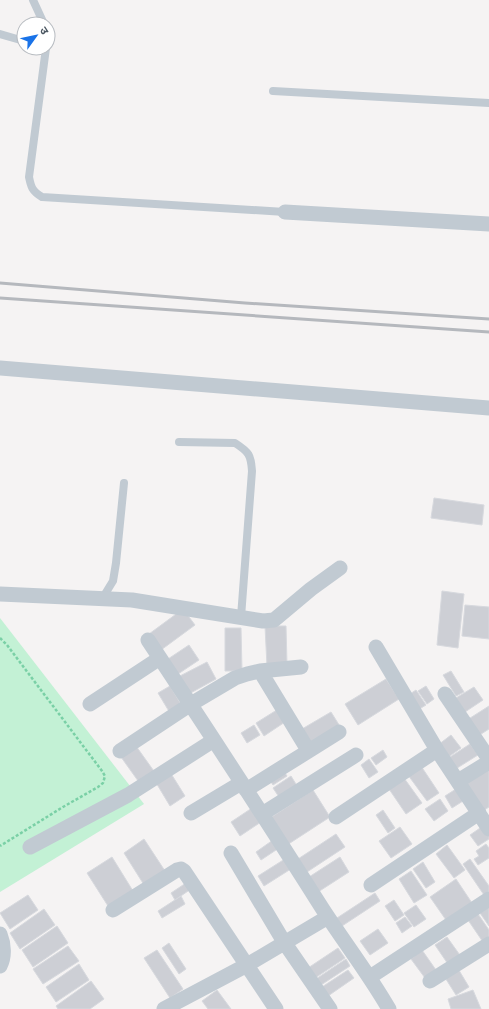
<svg xmlns="http://www.w3.org/2000/svg" width="489" height="1009" font-family="'Golos Text','Noto Sans Devanagari',sans-serif">
	<style>
		.green { fill: #c3f1d5 }
		.building { fill: #cdcfd5; stroke: #d7d9de }
		.lines { fill: none; stroke-linecap: round; stroke-linejoin: round }
		.path { stroke: #7ad0a6; stroke-width: 2.5; stroke-dasharray: 3 2; stroke-linecap: butt }
		.lane { stroke: #c1cad2; stroke-width: 8 }
		.street { stroke: #c1cad2; stroke-width: 15 }
		.rail { stroke: #b5b8bd; stroke-width: 3 }
	</style>
	<rect width="100%" height="100%" fill="#f5f3f3"/>
	<!-- green -->
	<path class="green" d="M0,618L144,804L0,892Z"/>
	<!-- building -->
	<path class="building" d="M434,498L484,505L482,525L431,518Z
		M442,591L464,594L458,648L437,645Z
		M465,605L489,607V639L462,636Z
		M183,609L195,625L161,650L149,634Z
		M265,626H286L287,665L267,666Z
		M225,628H241L242,671H225Z
		M189,645L199,660L175,676L165,661Z
		M207,662L216,679L187,695L178,677Z
		M451,671L464,692L456,696L443,675Z
		M386,679L399,699L358,725L345,704Z
		M170,686L182,706L170,713L158,693Z
		M426,686L434,699L427,704L418,691Z
		M474,687L483,700L465,712L456,698Z
		M416,690L426,705L416,711L407,696Z
		M489,706V729L478,736L467,720Z
		M280,708L288,720L264,736L256,723Z
		M331,712L341,728L312,746L302,729Z
		M254,725L260,735L247,743L241,733Z
		M451,735L461,748L447,758L438,745Z
		M470,744L478,755L454,770L447,759Z
		M136,746L156,774L141,785L121,757Z
		M383,750L387,757L376,765L371,758Z
		M369,759L378,772L369,778L361,765Z
		M421,766L439,793L427,801L408,775Z
		M489,766V807L481,812L462,784Z
		M283,770L287,776L273,785L269,779Z
		M170,772L185,796L170,806L155,781Z
		M291,776L299,789L281,800L273,788Z
		M404,778L422,803L406,814L389,789Z
		M456,789L463,801L452,808L445,796Z
		M313,790L330,817L287,845L270,818Z
		M440,799L448,811L434,821L425,809Z
		M252,808L261,822L240,836L231,822Z
		M383,810L395,828L388,833L376,815Z
		M483,826L489,835V839L478,846L470,835Z
		M400,827L412,844L391,858L379,841Z
		M336,834L345,847L307,872L298,859Z
		M144,839L167,874L146,888L124,853Z
		M273,840L279,848L261,860L256,852Z
		M486,844L489,848V858L478,865L474,859L479,856L476,851Z
		M447,845L465,870L454,878L436,854Z
		M112,857L133,891L108,906L87,873Z
		M288,857L294,867L264,886L258,876Z
		M340,857L349,872L318,892L309,877Z
		M470,859L489,886V891L484,895L463,864Z
		M423,862L435,882L426,888L413,869Z
		M411,871L427,895L414,903L399,879Z
		M456,879L472,903L446,920L430,897Z
		M186,883L191,889L175,900L171,893Z
		M375,893L380,901L342,926L337,918Z
		M28,895L38,910L10,929L0,913Z
		M181,896L185,904L162,918L158,911Z
		M394,900L404,915L395,921L385,906Z
		M416,905L426,919L414,927L404,913Z
		M489,907V926L480,913Z
		M44,909L55,925L20,949L10,933Z
		M478,914L489,930V937L483,942L468,920Z
		M405,917L412,926L402,933L396,923Z
		M57,926L68,943L33,967L22,950Z
		M378,929L388,943L370,955L360,941Z
		M447,937L462,958L450,967L435,945Z
		M169,943L186,969L179,974L162,948Z
		M68,946L79,961L43,984L33,969Z
		M338,948L345,958L315,978L308,968Z
		M157,950L183,989L170,998L144,958Z
		M422,950L436,970L425,978L411,959Z
		M346,959L350,966L321,985L316,979Z
		M79,964L89,980L56,1002L46,987Z
		M457,967L469,987L456,995L444,976Z
		M348,970L354,978L328,996L322,987Z
		M91,981L104,999L90,1009H58L56,1006Z
		M217,990L231,1009H208L202,1001Z
		M473,990L481,1009H451L448,999Z"/>
	<g class="lines">
		<!-- path -->
		<path class="path" d="M0,638L7,645L102,771L105,776L103,783L98,787L63,807L0,846"/>
		<!-- lane -->
		<path class="lane" d="M33,0L44,24
			M0,34L24,41
			M46,48L29,177C31,187 32,191 42,197L285,212
			M273,91L489,103
			M179,442L235,443C249,452 251,455 252,471L241,617
			M102,599L113,581L116,563L124,483"/>
		<!-- street -->
		<path class="street" d="M285,212L489,224
			M0,368L489,408
			M0,594L132,600L263,621L274,620L311,589L340,568
			M148,640C207,729 265,818 322,908C344,942 369,974 389,1009
			M376,647L437,750L489,829
			M260,671L308,750
			M445,694L489,759
			M90,704L160,658
			M120,751L191,704L235,678L247,674L260,671L301,667
			M458,781L489,762
			M246,790L339,732
			M191,813L241,783
			M262,814L356,755
			M336,817L437,750
			M30,847L128,795L214,740
			M231,853L284,942L330,1009
			M371,885L479,813
			M113,910L177,870L181,869L184,871L276,1009
			M0,934C4,944 5,957 0,966
			M370,977L489,899
			M430,981L489,944
			M164,1009L247,965L328,917"/>
		<!-- rail -->
		<path class="rail" d="M0,283L245,303L489,319
			M0,298L489,332"/>
	</g>
	<!-- north arrow -->
	<g transform="translate(36 36) rotate(57)"><circle r="19" fill="#ffffff" stroke="#b7bbc0"/>
	<path d="M0-3L7 15L0 10L-7 15Z" fill="#1a73e8"/>
	<text y="-6" font-size="11" font-weight="bold" text-anchor="middle" fill="#4a5661">उ</text>
	</g>
</svg>
